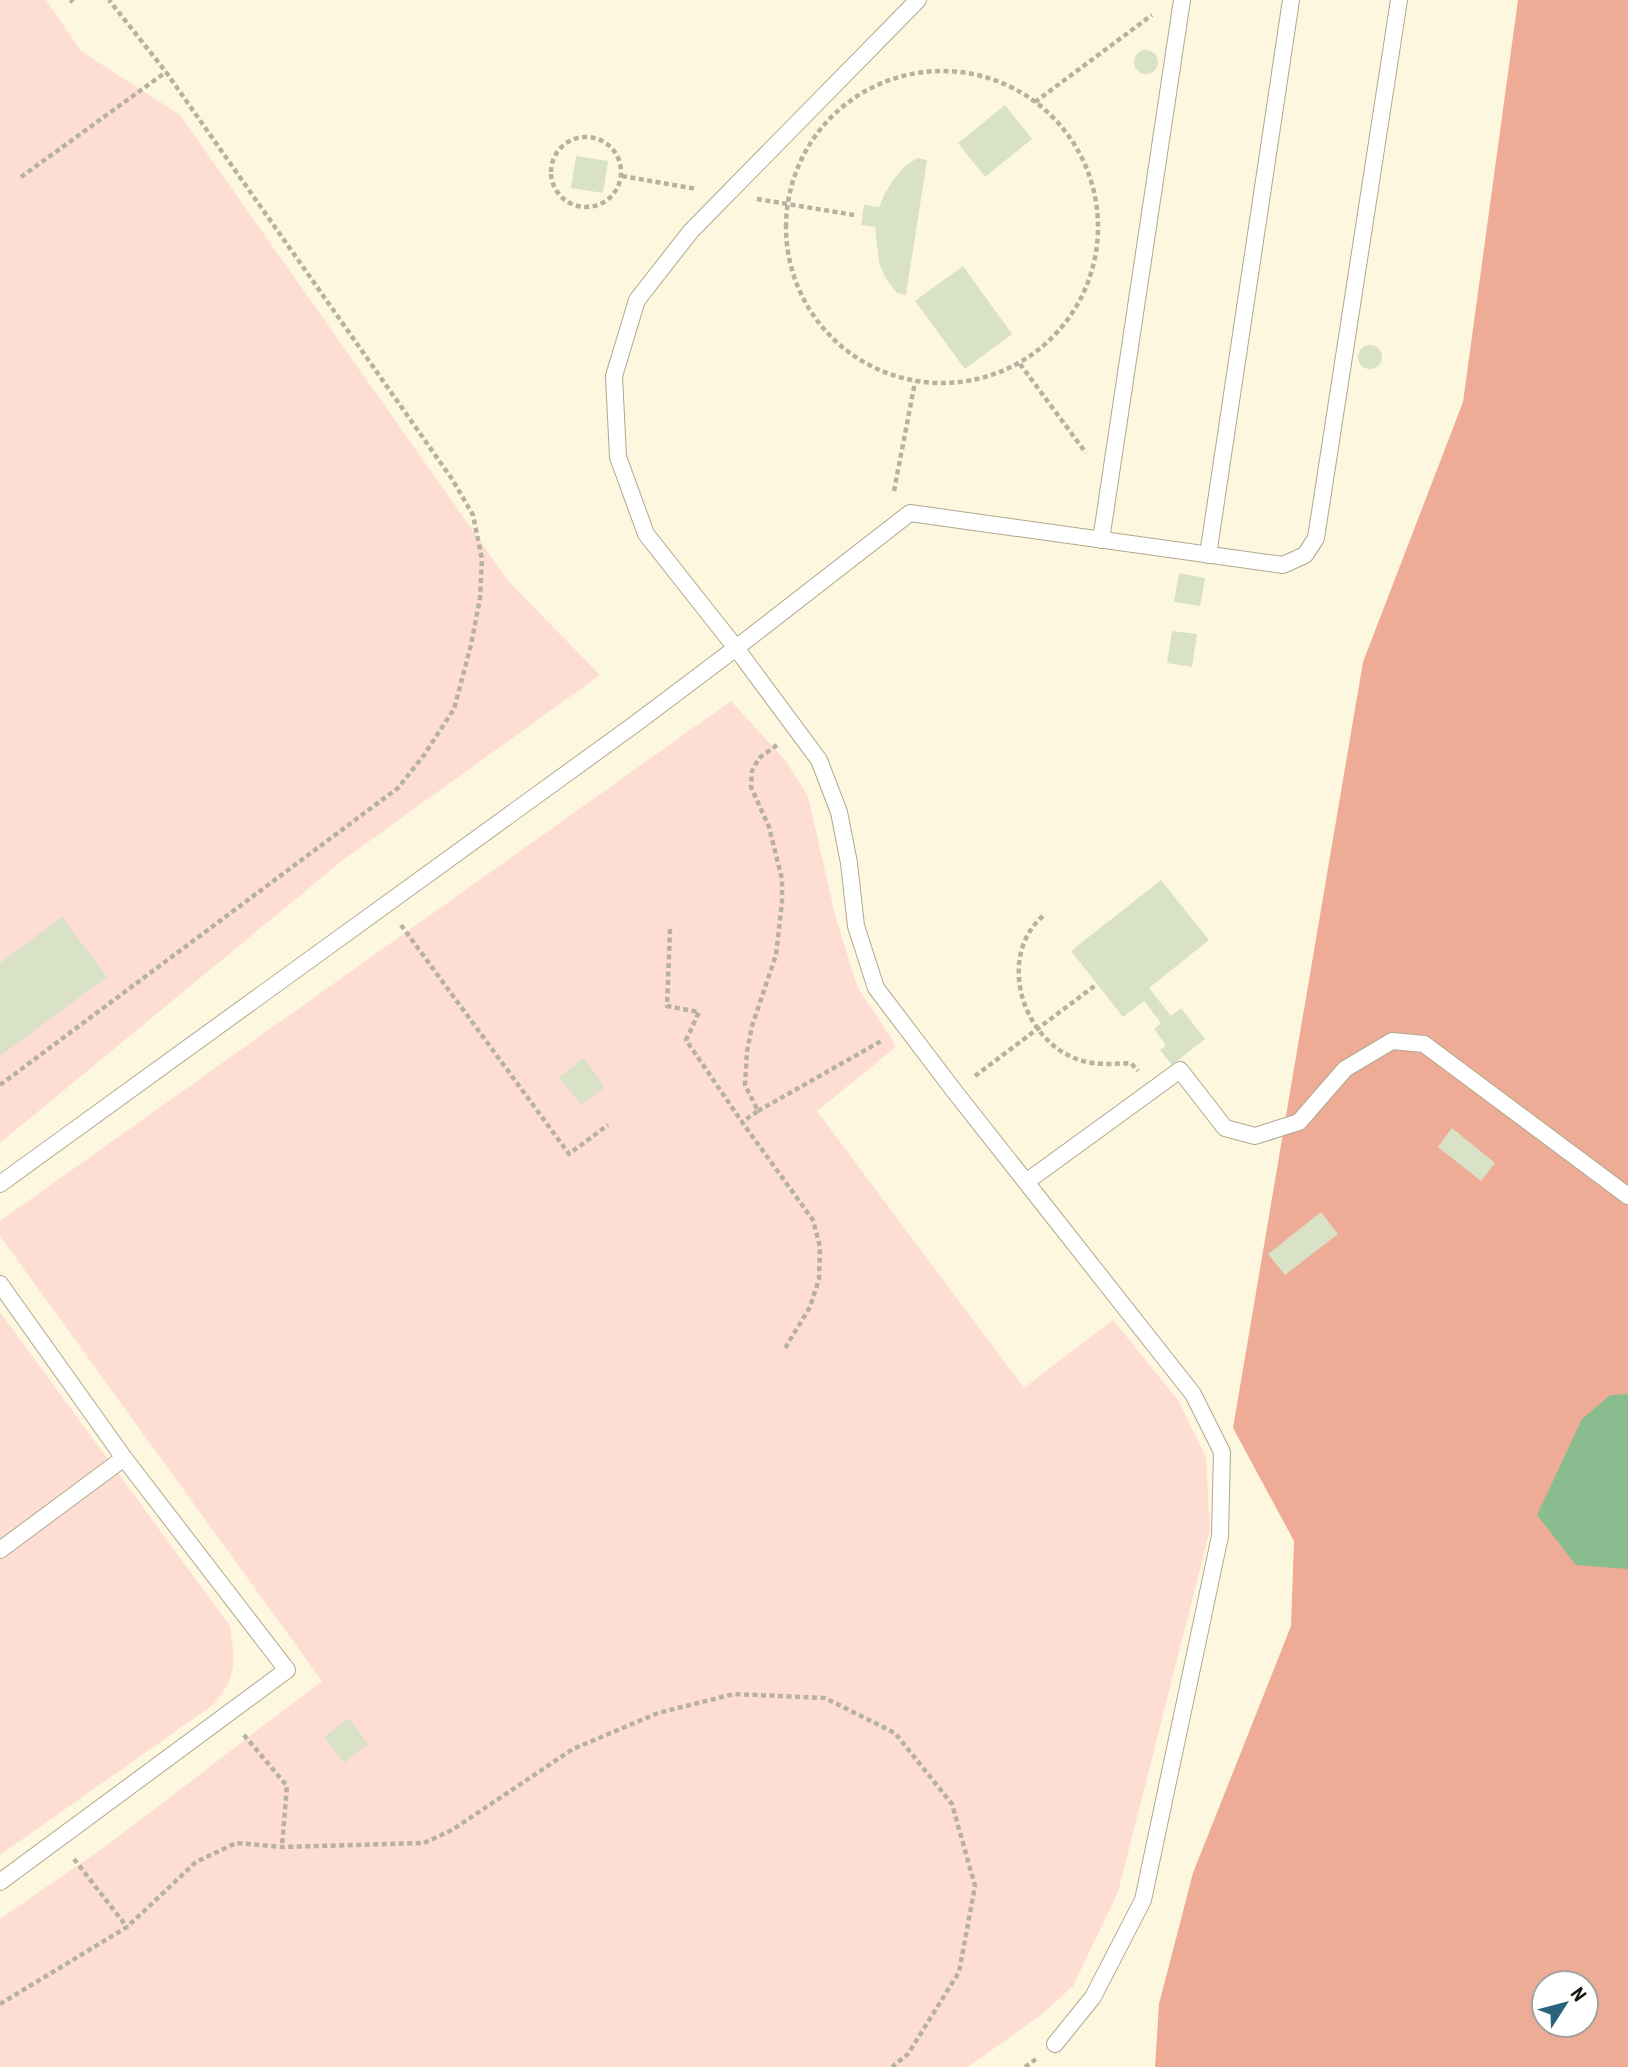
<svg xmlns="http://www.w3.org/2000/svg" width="1628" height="2067" font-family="'Roboto Condensed',sans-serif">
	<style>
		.green { fill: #feded3 }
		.forest { fill: #eeac96; fill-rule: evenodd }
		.water { fill: #89bd90 }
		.building { fill: #d9e2c6 }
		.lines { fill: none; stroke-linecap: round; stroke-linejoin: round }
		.lane-casing { stroke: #b0a88d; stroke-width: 18 }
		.path { stroke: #b7b29f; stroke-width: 4.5; stroke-dasharray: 5 3.5; stroke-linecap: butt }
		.lane { stroke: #fff; stroke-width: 16 }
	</style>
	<rect width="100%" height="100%" fill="#fef7e0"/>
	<!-- green -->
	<path class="green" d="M0,0H46L81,51L180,115L509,582L600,675L343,860L0,1143Z
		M731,701L785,760L808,796L836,919L858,988L890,1036L896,1047L817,1111L1024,1388L1113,1320L1178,1400L1206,1457L1210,1530L1118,1892L1073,1986L1041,2015L968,2067H0V1919L106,1846L322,1681L0,1236V1221Z
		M0,1312L230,1626C235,1662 238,1676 213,1705L0,1855Z"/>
	<!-- forest -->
	<path class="forest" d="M1518,0H1628V2067H1155L1159,2004L1193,1873L1291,1626L1294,1541L1233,1428L1363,662L1463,402ZM1544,1983H1586V2025H1544Z"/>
	<!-- water -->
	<path class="water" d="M1628,1394V1569L1576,1565L1537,1515L1582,1419L1610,1395Z"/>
	<!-- building -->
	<path class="building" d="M1134 62a12 12 0 1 1 24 0a12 12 0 1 1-24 0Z
		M1005,105L1032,139L985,177L958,143Z
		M576,156L608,161L603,193L571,188Z
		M917,158L927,160L906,295L897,293L886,279L879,263L875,227L861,225L864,205L879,207L885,193L894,179L904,167Z
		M963,266L1012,334L965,369L915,301Z
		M1358 357a12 12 0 1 1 24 0a12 12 0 1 1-24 0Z
		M1179,573L1205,578L1200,606L1174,602Z
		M1172,631L1197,634L1192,667L1167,663Z
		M1161,880L1209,940L1149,988L1171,1016L1181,1008L1205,1039L1172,1065L1160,1050L1166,1045L1154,1029L1161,1023L1144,1001L1123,1017L1071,951Z
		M62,917L107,977L0,1056V963Z
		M584,1058L605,1087L581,1105L559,1077Z
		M1452,1128L1495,1163L1481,1181L1438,1147Z
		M1321,1212L1338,1234L1285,1275L1268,1254Z
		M349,1718L368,1744L344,1763L324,1737Z"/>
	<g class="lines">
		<defs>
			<path id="lane" d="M1101,540L1182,0
				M1208,555L1291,0
				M1026,1182L1180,1070L1225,1128L1255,1136L1299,1122L1345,1069L1392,1041L1424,1044L1628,1196
				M0,1184L635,724L736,648L646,534L618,457L614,376L637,300L691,231L918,0
				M0,1284L124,1458L287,1670L0,1882
				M0,1550L124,1458
				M1055,2044L1093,1997L1143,1900L1220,1536L1222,1452L1193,1394L955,1092L876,988L856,926L849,863L839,812L819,760L736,648L910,513L1283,565L1305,555L1316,538L1399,0"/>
		</defs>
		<!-- lane casing -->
		<use href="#lane" class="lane-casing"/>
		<!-- path -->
		<path class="path" d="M70,0L73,2
			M786 227a156 156 0 1 1 312 0a156 156 0 1 1-312 0Z
			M1035,102L1152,15
			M551 172a35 35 0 1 1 70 0a35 35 0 1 1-70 0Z
			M622,176L697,189
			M21,177L166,72
			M757,199L854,215
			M1020,364L1086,453
			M894,491L915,382
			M777,745L759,758L752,771L751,787L769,827L782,879V902L776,955L752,1026L747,1051L745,1085L758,1111L742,1122L813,1220L820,1247L819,1279L810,1307L784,1350
			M1043,916C998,955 1020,1034 1072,1057C1091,1066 1111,1064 1131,1063L1138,1071
			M401,925L569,1154L608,1125
			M670,929L667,1006L699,1012L686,1040L742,1122
			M975,1076L1097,984
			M0,1085L398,788L424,755L454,709L471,645L480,598L482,559L473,515L452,479L166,72L109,0
			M758,1111L883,1040
			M244,1735L287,1786L282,1846
			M74,1859L127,1927
			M0,2004L127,1927L196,1862L236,1843L282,1847L424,1843L452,1830L573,1749L658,1713L734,1694L825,1698L895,1733L952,1804L975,1886L959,1972L908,2054L892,2067
			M1025,2067L1036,2059"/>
		<!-- lane -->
		<use href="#lane" class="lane"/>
	</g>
	<!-- north arrow -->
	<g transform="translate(1565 2004) rotate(54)"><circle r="33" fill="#ffffff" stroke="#a3a29e" stroke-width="2"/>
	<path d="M0-5L12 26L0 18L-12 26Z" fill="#29637c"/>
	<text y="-10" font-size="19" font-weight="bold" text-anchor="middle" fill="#19160c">N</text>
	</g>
</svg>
